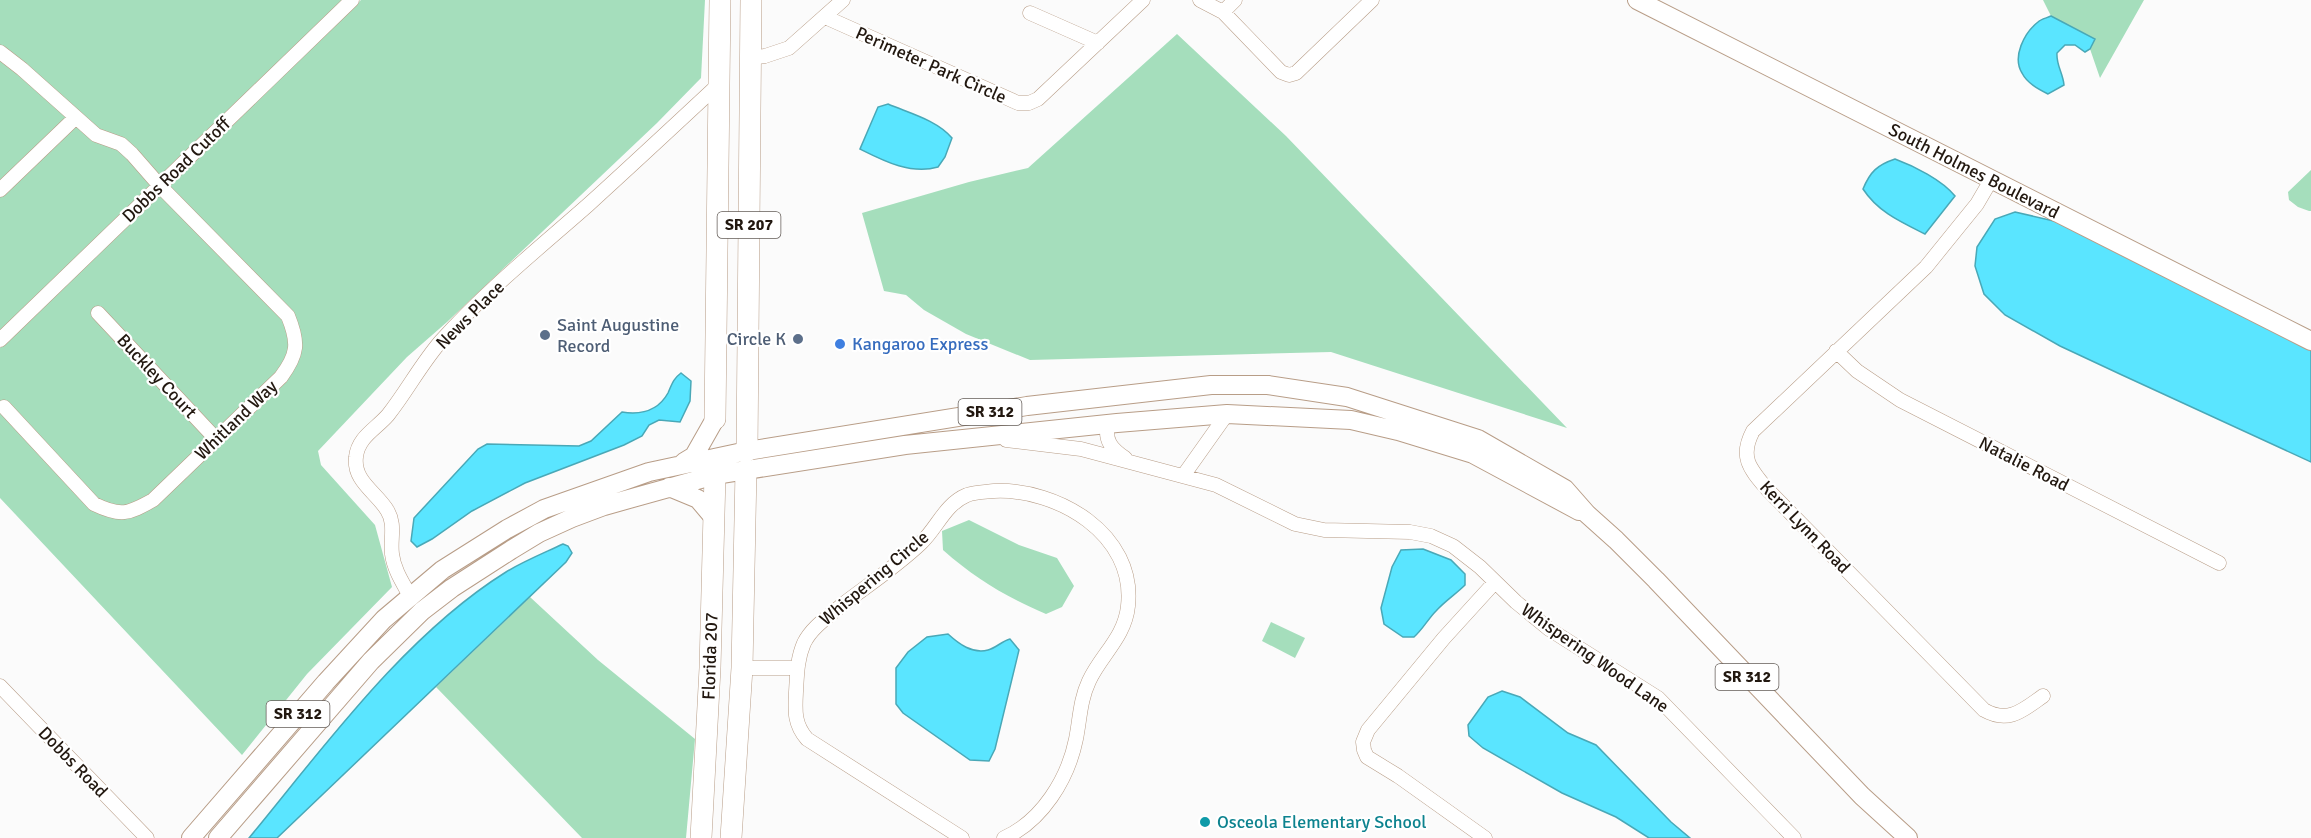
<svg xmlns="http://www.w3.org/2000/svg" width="2311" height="838" font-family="Signika,sans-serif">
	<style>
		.green { fill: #a5debc }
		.water { fill: #5ae5ff; stroke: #49a8b7; stroke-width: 1.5 }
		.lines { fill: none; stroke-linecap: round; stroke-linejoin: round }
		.minor-casing { stroke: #b89d87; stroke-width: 15 }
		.major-casing { stroke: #b89d87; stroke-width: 20 }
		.highway-casing { stroke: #b89d87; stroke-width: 22 }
		.minor { stroke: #fff; stroke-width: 14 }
		.major { stroke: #fff; stroke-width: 18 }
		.highway { stroke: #fff; stroke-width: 21 }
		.service-dot { fill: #5c6f8a; stroke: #fff; stroke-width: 2 }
		.shop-dot { fill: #3f7fe0; stroke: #fff; stroke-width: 2 }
		.culture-dot { fill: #0f9aa8; stroke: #fff; stroke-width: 2 }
		.labels { text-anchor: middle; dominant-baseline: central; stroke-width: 4.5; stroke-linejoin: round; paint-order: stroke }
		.shield { fill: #fff; stroke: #645d58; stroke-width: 1.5 }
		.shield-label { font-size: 16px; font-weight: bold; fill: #221810 }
		.street-label { font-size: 18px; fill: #221810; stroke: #fff }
		.service-label { font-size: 18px; fill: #4e5e75; stroke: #fff; text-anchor: start }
		.shop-label { font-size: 18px; fill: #366cbe; stroke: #fff; text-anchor: start }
		.culture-label { font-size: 18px; fill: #0d838f; stroke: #fff; text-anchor: start }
	</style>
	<rect width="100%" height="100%" fill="#fbfbfb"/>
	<!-- green -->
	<path class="green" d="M0,0H344L0,332Z
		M361,0H705L701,78L657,123L447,322L407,357L318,451L321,465L375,525L392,587L307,674L242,755L0,498V348Z
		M2043,0H2144L2100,78L2090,49L2095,39L2051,16Z
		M1177,34L1286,136L1567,428L1331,352L1030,360L966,334L924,310L906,295L884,291L862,213L969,182L1028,168Z
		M2311,170V211H2309L2298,207L2289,200L2288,192Z
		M969,520L1019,545L1057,558L1074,586L1062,607L1046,614C1005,596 977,580 943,550L942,531Z
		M530,597L598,660L695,739L686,838H582L436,687Z
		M1271,622L1305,638L1295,658L1262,641Z"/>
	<!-- water -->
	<path class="water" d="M2051,16L2095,39L2090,49L2085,52L2075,45H2065L2057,53C2056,65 2063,73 2064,85L2048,94C2038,89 2027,83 2022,73C2012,57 2024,33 2038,22C2041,19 2047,18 2051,16Z
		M888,104C909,113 937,120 952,138L945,157L938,167C911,175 884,161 860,149L878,107Z
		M1895,159C1914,166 1942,180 1955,196L1925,234C1901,222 1878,212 1863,189C1870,172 1877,165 1895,159Z
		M2015,212L2067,224L2311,347V462L2122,375L2060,346L2005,315L1984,294L1975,266L1977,247L1995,219Z
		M681,373L691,381L690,401L680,422L659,420L649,425L642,436L624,445L525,483L472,511L432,539L417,547L411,541L414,518L478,449L487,444L579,446L591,441L622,412C641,415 658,411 668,393C672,384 673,379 681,373Z
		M563,544L568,546L572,553L566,562L277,838H249C324,747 405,635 506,572C524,561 544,553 563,544Z
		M1423,549L1451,560L1465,574V585C1456,594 1445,601 1436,611C1428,619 1423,629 1414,637H1403L1384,624L1381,608L1392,567L1401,550Z
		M948,634C959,644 972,654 988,650C996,648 1002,641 1010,639L1019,650L995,749L989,761L970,760L903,713L896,704V668L908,652L927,637Z
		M1502,691L1520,697L1568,733L1596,745L1671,822L1690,838H1649L1616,817L1562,793L1483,748L1469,736L1468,725L1488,697Z"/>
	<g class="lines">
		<defs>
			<path id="minor" d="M1200,0L1223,12L1281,72L1289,75L1296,73L1372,0
				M1223,12L1235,0
				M1030,13L1098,43
				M825,17L1018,103H1029L1038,99L1143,0
				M0,52L22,69L96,135L121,144L132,154L160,186L288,316C299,343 298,354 281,377L153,500C128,514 121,517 94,504L4,407
				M750,58L765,56L789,48L843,0
				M1991,180L1977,204L1926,267L1753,431C1739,457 1750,469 1767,489L1984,710C2009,724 2023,710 2043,696
				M0,190L75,118
				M98,313L216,439
				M0,340L352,0
				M1836,351L1857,371L1900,400L2219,563
				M1108,424C1104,441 1112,449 1125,458
				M1006,440L1081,449L1216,485L1295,524L1324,530L1410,532L1431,536L1453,546L1480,567L1516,602L1549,629L1658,698L1794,838
				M1183,476L1227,414
				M410,596C403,583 394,570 392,554C390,539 396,524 387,510C376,492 353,481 356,457C358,437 376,429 388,415C407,391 421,364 441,341C486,291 538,249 588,205C632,165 675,125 719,84
				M742,668H797
				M0,686L147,838
				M962,838L807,739C794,724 795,711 796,692C797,676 797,659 804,643C812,627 828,617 842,605C868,585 897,566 921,543C937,528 945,504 967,495C976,492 985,492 994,491C1057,488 1136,534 1128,606C1125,637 1101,655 1089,681C1080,700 1080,719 1076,739C1068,779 1042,821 1004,838
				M1485,838L1398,776L1367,757L1364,750L1363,742L1368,730L1444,638L1495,582"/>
			<path id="major" d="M1637,0L2311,341
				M684,462L694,456L715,419
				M669,487L698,499L714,518
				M191,838L326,682L384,619L442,570L507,529L544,509L649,472L747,451L1027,406L1211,385H1268L1347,397L1478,439L1565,489L1587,514L1616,540L1656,580L1862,796L1908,838
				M218,838L371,661L422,611L452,588L511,550L539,533L572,518L604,506L715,475L905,445L1117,423L1227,414L1351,420L1398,431L1473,454L1579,511"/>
			<path id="highway" d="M715,419L720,0
				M747,451L751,0
				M701,838L710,668L715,475
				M731,838L742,668L746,470"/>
		</defs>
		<!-- minor casing -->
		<use href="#minor" class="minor-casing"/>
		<!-- major casing -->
		<use href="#major" class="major-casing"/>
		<!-- highway casing -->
		<use href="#highway" class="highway-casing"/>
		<!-- minor -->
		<use href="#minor" class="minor"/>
		<!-- major -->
		<use href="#major" class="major"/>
		<!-- highway -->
		<use href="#highway" class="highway"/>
	</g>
	<!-- markers -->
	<g class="service-dot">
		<circle cx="545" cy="335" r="6"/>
		<circle cx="798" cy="339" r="6"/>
	</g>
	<circle class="shop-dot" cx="840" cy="344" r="6"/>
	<circle class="culture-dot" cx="1205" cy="822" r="6"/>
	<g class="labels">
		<!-- shield labels -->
		<g class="shield">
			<rect x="717.5" y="212" width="63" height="26" rx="4.5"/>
			<rect x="958.5" y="399" width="63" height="26" rx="4.5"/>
			<rect x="1715.5" y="664" width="63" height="26" rx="4.5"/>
			<rect x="266.5" y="701" width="63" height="26" rx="4.5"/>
		</g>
		<g class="shield-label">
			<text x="749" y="225">SR 207</text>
			<text x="990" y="412">SR 312</text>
			<text x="1747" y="677">SR 312</text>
			<text x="298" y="714">SR 312</text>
		</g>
		<!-- street labels -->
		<g class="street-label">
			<text transform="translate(931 65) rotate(24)">Perimeter Park Circle</text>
			<text transform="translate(176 170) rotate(-44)">Dobbs Road Cutoff</text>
			<text transform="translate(1974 171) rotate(27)">South Holmes Boulevard</text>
			<text transform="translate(470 315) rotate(-45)">News Place</text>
			<text transform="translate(157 376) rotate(47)">Buckley Court</text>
			<text transform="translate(236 420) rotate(-44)">Whitland Way</text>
			<text transform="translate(2024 464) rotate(27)">Natalie Road</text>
			<text transform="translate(1805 527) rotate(46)">Kerri Lynn Road</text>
			<text transform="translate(874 578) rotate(-40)">Whispering Circle</text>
			<text transform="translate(710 656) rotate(-88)">Florida 207</text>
			<text transform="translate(1595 658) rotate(35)">Whispering Wood Lane</text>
			<text transform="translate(73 762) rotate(46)">Dobbs Road</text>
		</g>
		<!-- service labels -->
		<g class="service-label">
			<text x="557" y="325">Saint Augustine<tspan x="557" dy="21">Record</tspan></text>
			<text x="786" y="339" text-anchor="end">Circle K</text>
		</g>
		<!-- shop labels -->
		<g class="shop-label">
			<text x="852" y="344">Kangaroo Express</text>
		</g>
		<!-- culture labels -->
		<g class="culture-label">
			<text x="1217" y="822">Osceola Elementary School</text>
		</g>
	</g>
</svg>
